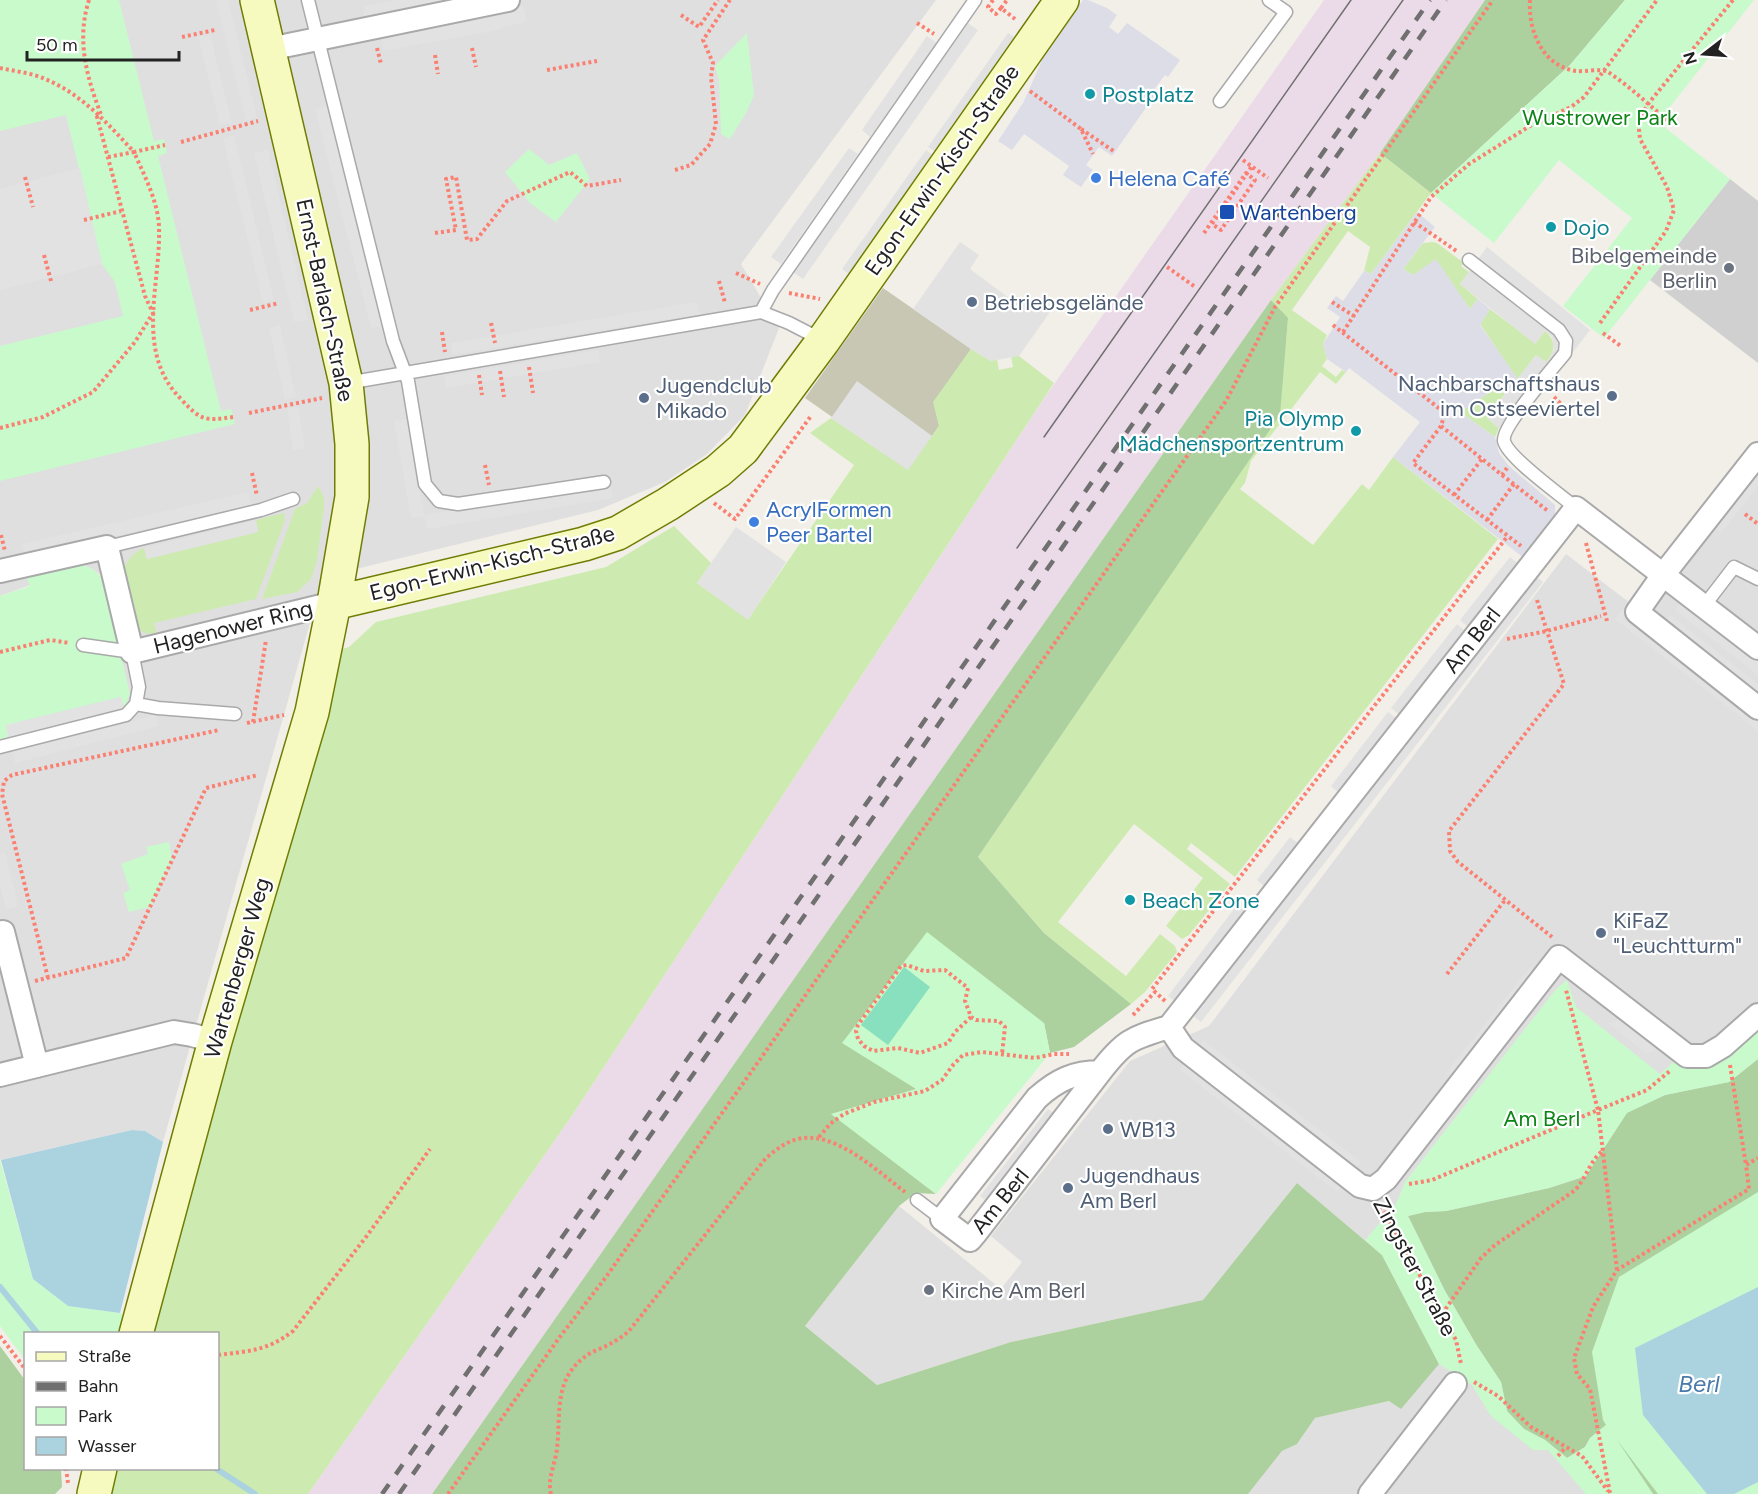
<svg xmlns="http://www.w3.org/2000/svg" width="1758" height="1494" font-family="Figtree,sans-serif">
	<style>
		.residential { fill: #e0dfdf }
		.industrial { fill: #ebdbe8 }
		.religious { fill: #d0d0d0 }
		.construction { fill: #c7c7b4 }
		.grass { fill: #cdebb0 }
		.forest { fill: #add19e }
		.park { fill: #c8facc }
		.pitch { fill: #88e0be }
		.parking { fill: #e2e2e2 }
		.plaza { fill: #dddde8 }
		.water { fill: #aad3df }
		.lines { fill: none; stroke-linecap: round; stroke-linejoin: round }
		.stream { stroke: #aad3df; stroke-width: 6 }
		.lane-casing { stroke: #a9a9a9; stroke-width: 15 }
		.street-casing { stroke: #a9a9a9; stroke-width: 26 }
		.secondary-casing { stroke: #707d05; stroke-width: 36 }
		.path { stroke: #fa8072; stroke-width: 4; stroke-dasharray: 3 3; stroke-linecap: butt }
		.lane { stroke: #fff; stroke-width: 12 }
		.street { stroke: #fff; stroke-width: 22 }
		.secondary { stroke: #f7fabf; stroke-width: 33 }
		.tram { stroke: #707070; stroke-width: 1.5 }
		.rail { stroke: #707070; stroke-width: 4.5; stroke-dasharray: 12 12; stroke-linecap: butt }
		.culture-dot { fill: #0f9aa8; stroke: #fff; stroke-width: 2 }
		.shop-dot { fill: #3f7fe0; stroke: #fff; stroke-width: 2 }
		.transit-dot { fill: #1a4fb4; stroke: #fff; stroke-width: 2 }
		.worship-dot { fill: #6b7280; stroke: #fff; stroke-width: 2 }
		.service-dot { fill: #5c6f8a; stroke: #fff; stroke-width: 2 }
		.labels { text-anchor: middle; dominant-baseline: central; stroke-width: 4.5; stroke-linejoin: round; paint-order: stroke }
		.culture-label { font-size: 22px; fill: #0d838f; stroke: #fff; text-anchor: start }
		.park-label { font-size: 22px; fill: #0c8416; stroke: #fff }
		.street-label { font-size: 22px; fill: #222; stroke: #fff }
		.shop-label { font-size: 22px; fill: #366cbe; stroke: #fff; text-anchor: start }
		.transit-label { font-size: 22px; fill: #164399; stroke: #fff; text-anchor: start }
		.worship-label { font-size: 22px; fill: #5b616d; stroke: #fff; text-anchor: end }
		.service-label { font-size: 22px; fill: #4e5e75; stroke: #fff; text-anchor: start }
		.water-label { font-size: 24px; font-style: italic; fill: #4a7aab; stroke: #fff }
	</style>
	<rect width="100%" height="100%" fill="#f2efe9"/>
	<!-- residential -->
	<path class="residential" d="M0,0H936L741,264L779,328L745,415L707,454L665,482L598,510L323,577L163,1142L145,1131L132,1130L0,1160V739L8,737L101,575L85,565L0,596Z
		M1758,474V1494H1248L1282,1451L1298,1443L1315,1418L1390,1401L1382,1255L1297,1183L1203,1300L1011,1342L877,1385L805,1326L899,1206L1001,1289L1022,1262L991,1236L1130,1061L1209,1026L1566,554L1647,616Z"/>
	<!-- industrial -->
	<path class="industrial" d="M1324,0H1485L1380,153L1271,300L432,1494H308L571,1117L1043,400Z"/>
	<!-- religious -->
	<path class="religious" d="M1730,179L1758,201V363L1650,280Z"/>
	<!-- construction -->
	<path class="construction" d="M883,288L971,349L934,402L939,426L908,470L805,398Z"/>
	<!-- grass -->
	<path class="grass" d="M1380,153L1431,193L1371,274L1364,271L1370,247L1348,231L1292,310L1327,335L1323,344L1327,359L1322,366L1336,377L1342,370L1346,372L1336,384L1320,372L1251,461L1245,483L1240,489L1313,545L1362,484L1369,490L1393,457L1498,539L1235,877L1191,843L1187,849L1230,884L1189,935L1182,939L1166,926L1203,878L1134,824L1058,922L1126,976L1160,934L1175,946L1177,952L1145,992L1131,1004L1044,933L978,857L1279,415L1288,319L1271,300Z
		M1433,242L1437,243L1464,263L1461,266L1469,272L1460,284L1478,299L1470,309L1403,269L1423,243Z
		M1490,309L1535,343L1545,331C1557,341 1555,351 1546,363L1536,355L1518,379L1515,376L1480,324Z
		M971,349L991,361L997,359L999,370L1013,367L1011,356H1019L1054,383L571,1117L308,1494H104L110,1469L218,1468V1334L147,1333L338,650L349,647L376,622L606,567L674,526L711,563L697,583L748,619L854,465L810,433L831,418L908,470L939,426L933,402Z
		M1496,388L1505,394L1487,418L1499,428L1495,437L1460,412Z
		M318,486L324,497V507L317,561L311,579L297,592L262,599L295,509L307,503Z
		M284,513L285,520L256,599L154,623L157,634L145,633L140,630L123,574C125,562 132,553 144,548L147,559L258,532L256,520Z"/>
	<!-- forest -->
	<path class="forest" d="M1485,0H1625L1570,65L1431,193L1380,153Z
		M1271,300L1288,318L1280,415L978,857L1044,933L1131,1004L1074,1047L1050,1053L1044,1023L917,1089L832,1114L936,1194L916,1193L899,1206L805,1326L877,1385L1011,1342L1203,1300L1297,1183L1382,1255L1439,1364L1401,1409L1389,1401L1315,1418L1297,1444L1282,1451L1248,1494H432Z
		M1758,1059V1494H1653L1606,1425L1590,1438L1585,1447L1567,1458L1545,1440L1524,1429L1507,1411L1501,1382L1477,1346L1445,1291L1408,1216L1425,1212L1446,1211L1549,1188L1586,1176L1626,1113L1665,1095L1729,1082Z
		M0,1346L25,1380L26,1468L61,1469L62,1487L55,1494H0Z"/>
	<!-- park -->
	<path class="park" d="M0,0H119L154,141L164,139L167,153L158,156L221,411L231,409L235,424L0,481V346L123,316L115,282L102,264L66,115L0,131Z
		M1625,0H1754L1658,122L1730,179L1604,338L1563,306L1632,218L1559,160L1494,243L1431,193L1570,65Z
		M747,33L754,95L746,113L730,139L721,134L719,80L715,66Z
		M529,149L549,165L577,153L590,179L556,222L530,203L505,172Z
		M76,564C89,565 98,571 104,582L130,694L124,709L121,697L6,725L8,737L0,739V596L30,586L26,576Z
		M169,842L172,859L150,907L129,912L123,893L130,890L121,864L148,854L146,847Z
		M927,932L1044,1023L1050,1053L936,1194L831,1114L916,1089L842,1043Z
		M1567,980L1576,1007L1660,1074L1677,1059L1758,1024V1059L1729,1082L1665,1095L1627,1113L1586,1176L1549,1188L1446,1211L1425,1212L1408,1216L1445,1291L1477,1346L1501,1382L1507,1411L1524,1429L1545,1440L1567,1458L1585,1447L1590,1438L1606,1425L1603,1420L1592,1352L1619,1277L1758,1192V1494H1658L1617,1440L1653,1494H1586L1548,1450H1533L1491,1416L1472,1385L1439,1364L1382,1255L1365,1240L1396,1204L1405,1182L1557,988Z
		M0,1160L33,1279L68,1306L120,1313L125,1316L120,1333L26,1334L25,1360L0,1326Z"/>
	<!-- pitch -->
	<path class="pitch" d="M904,967L930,987L888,1045L861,1025Z"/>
	<!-- parking -->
	<path class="parking" d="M216,0H228L257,118L246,120Z
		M396,0H468L365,21L363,6Z
		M523,6L527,21L492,31L383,51L381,36Z
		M968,23L978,30L803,279L793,272Z
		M1008,33L1021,41L940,155L928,147Z
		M210,34L232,123L220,125L198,37Z
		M927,36L937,43L870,137L862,130Z
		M327,105L383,326L371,328L315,109Z
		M234,135L274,300L263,303L223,138Z
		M849,148L858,154L781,264L771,257Z
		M268,150L308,320L294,322L254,153Z
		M926,150L938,159L853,277L842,269Z
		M80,168L102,264L0,290V189Z
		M960,242L979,255L970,269L1009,298L1013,293L1028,304L1032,300L1050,312L1019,356L991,361L971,349L913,309Z
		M1487,247L1590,330L1509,436L1487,418L1536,355L1547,362L1554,349L1552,337L1545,331L1535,344L1460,284Z
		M697,302L700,314L452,355L451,343Z
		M280,325L296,397L285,400L269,328Z
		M598,350L600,362L446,388L444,376Z
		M857,381L932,436L908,470L831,418Z
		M298,407L305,448L293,450L287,409Z
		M407,419L424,515L610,484L613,498L427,529L424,516L411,518L394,421Z
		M1758,467V486L1721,533L1712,526Z
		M248,492L251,505L25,557L22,544Z
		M256,520L258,532L147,559L144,548Z
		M736,527L786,562L748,620L697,583Z
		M1510,557L1519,564L1469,628L1460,620Z
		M1534,575L1543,582L1201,1022L1192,1015Z
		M1682,600L1758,660V675L1675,610Z
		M1622,610L1758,716V731L1615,619Z
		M1670,615L1758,684V698L1663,624Z
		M1457,624L1466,632L1401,716L1391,708Z
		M121,697L124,709L8,737L6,725Z
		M1388,712L1398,720L1340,794L1331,786Z
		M156,715L159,726L15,763L12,751Z
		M1290,837L1299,844L1266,888L1257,880Z
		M5,853L18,906L6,909L0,886V854Z
		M1237,905L1246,912L1177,1003L1168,996Z
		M1530,967L1539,974L1455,1081L1446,1073Z
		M1624,1017L1663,1047L1647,1054L1608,1023Z
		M1203,1040L1361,1162L1354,1172L1195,1050Z
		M1187,1060L1344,1183L1337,1192L1179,1069Z
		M1048,1109L1058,1116L989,1203L980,1196Z"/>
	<!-- plaza -->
	<path class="plaza" d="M1083,0H1088L1107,8L1117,15L1109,27L1118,34L1127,23L1180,60L1168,77L1165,75L1152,92L1155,95L1112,156L1099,147L1086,165L1093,170L1081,187L1063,175L1069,166L1024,134L1012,150L998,141L1023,103L1047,49Z
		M1417,212L1435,227L1403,269L1413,275L1436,259L1470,309L1478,299L1490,309L1480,325L1518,379L1505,394L1496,388L1460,412L1495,437L1499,453L1509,466L1555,505V516L1524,558L1393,457L1420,422L1349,368L1346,372L1327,359L1323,344L1340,317L1327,308L1336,296L1343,301L1364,271L1371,274Z"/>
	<!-- water -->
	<path class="water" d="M132,1130L145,1131L163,1142L120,1313L68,1306L33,1279L1,1160Z
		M1758,1287V1482L1734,1494H1707L1643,1415L1635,1348Z"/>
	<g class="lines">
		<!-- stream -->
		<path class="stream" d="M0,1287L38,1334
			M215,1468L255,1494"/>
		<defs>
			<path id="lane" d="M308,0L393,341L408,381L425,484L439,501L458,504L604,482
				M1220,101L1286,12L1269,0
				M1469,260L1559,330L1566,341L1565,353C1554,367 1501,427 1504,441C1508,458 1561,495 1576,508
				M761,312L773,290L975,0
				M347,383L761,312L789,323L822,340
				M107,547L261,510L293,499
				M1704,606L1734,567L1758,579
				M136,704L158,708L235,714
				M0,747L126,715L136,704L139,687L132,652L83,645
				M917,1200L942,1219"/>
			<path id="street" d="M269,49L508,0
				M1758,454L1663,575L1637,612L1758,708
				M0,571L107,547L132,652L334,603
				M3,932L37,1066
				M1169,1027L1183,1048L1360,1186L1373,1189L1386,1179L1559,957L1687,1056H1706L1723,1046L1758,1015
				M1100,1072C1074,1072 1057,1080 1037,1098L942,1219L970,1240L975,1234L1100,1072C1124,1041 1131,1038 1169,1027L1576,508L1758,648
				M0,1075L174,1032L192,1035L215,1041
				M1370,1494L1455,1384"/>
			<path id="secondary" d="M334,603L584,544L618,533L668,504L718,471L743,449L823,341L1062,0
				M136,1334L215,1041L312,712L334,603L352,497V444L346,383L257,0
				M94,1494L100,1468"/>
		</defs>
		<!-- lane casing -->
		<use href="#lane" class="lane-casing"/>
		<!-- street casing -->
		<use href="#street" class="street-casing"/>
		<!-- secondary casing -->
		<use href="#secondary" class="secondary-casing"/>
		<!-- path -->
		<path class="path" d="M89,0C76,40 87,79 102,117
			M993,0L988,7L996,14L1001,8L1015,19
			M1530,0C1528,30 1542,66 1576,71C1585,72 1600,68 1608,72C1631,87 1652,108 1673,125
			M1001,8L1007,0
			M681,15L699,27L718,0
			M917,23L934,34
			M182,37L215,30
			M377,48L381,64
			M472,48L476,67
			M435,55L438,74
			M0,68C14,71 32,73 45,79C82,94 108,124 134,152L165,145
			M547,70L597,61
			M1030,91L1081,129L1093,154
			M1081,129L1115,152
			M181,142L258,121
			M108,157L134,152C144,175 158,201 159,227C161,285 134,352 181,399C201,421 205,421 233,417
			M1243,160L1268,178
			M675,170L691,165L710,144L716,124L711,77L713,63L703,40L730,0
			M25,177L33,207
			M84,220L121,211
			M1414,222L1458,252
			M435,233L456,230L446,179L456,177L467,240L477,239L507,201L570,172L587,186L621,180
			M1204,233L1246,173L1255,180L1221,230L1212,224L1252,166
			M44,255L51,281
			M1167,267L1194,286
			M736,273L760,284
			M719,281L725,303
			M789,293L820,299
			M1332,302L1354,316
			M250,310L279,303
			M491,323L495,343
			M1600,323L1666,231L1674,210L1667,187L1640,139L1638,120L1648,104L1733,0
			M1333,325L1445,413L1441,426L1502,475L1507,468
			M442,332L445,352
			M1343,332L1431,197L1469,164L1530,126L1571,107L1584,97L1657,0
			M1603,333L1622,347
			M529,367L533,393
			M500,371L504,397
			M479,375L482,395
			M1554,397L1570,413
			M249,413L322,398
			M1441,426L1413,463L1521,546
			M0,428L43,417L93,392L135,342L153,313L145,296L96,113
			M485,465L489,485
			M252,473L257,496
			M1502,475L1548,511
			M1454,495L1482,459
			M714,503L735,519L811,416
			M1745,514L1758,524
			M1487,520L1514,484
			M1,535L5,551
			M1586,543L1607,621
			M1537,600L1564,684L1449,831L1450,851L1458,862L1552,937
			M1507,639L1547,631L1601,616
			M0,652L50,640L70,643
			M253,722L266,640
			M247,723L284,715
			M1447,974L1505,900
			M48,978L2,794L4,781L12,775L219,730
			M35,981L126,958L206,788L258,775
			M1165,1001L1152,989L1507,537
			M1133,1015L1155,992
			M971,1017L955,1032L948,1043L920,1053L898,1048L873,1051L864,1046L858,1039L856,1031L858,1025L901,966L907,965L924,971L945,970L968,988L965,1001L971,1017L976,1020L999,1021L1005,1027L1002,1054
			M1730,1065L1746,1165
			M819,1137L830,1124L844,1114L874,1102L925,1091L942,1080L953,1065L963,1055L982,1052L1035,1058L1054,1054H1069
			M1409,1184L1432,1180L1598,1110L1566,990
			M1381,1206L1456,1340L1461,1364
			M1617,1270L1598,1110L1647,1090L1671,1070
			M1442,1314L1481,1258L1495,1245L1574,1191C1587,1178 1590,1159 1604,1150
			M0,1336L26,1370
			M218,1355C249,1351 267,1351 293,1331L366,1237L430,1149
			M1474,1382L1498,1396L1531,1427L1582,1456L1608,1491
			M1558,1456L1566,1447
			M66,1468L68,1483
			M1610,1493L1590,1389L1577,1374L1574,1358L1593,1307L1617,1270L1749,1189L1746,1165L1758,1158
			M448,1494L559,1338L606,1277L1226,401L1275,307L1493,0
			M551,1494C547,1480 555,1464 557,1449C561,1411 553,1377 589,1354C595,1350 603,1348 610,1344C616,1341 623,1336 629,1331L766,1158C776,1150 785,1142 798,1139C835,1130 877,1171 905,1192"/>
		<!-- lane -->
		<use href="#lane" class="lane"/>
		<!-- street -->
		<use href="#street" class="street"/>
		<!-- secondary -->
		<use href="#secondary" class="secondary"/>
		<!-- tram -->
		<path class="tram" d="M1044,437L1351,0
			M1017,548L1403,0"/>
		<!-- rail -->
		<path class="rail" d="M382,1494L1430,0
			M399,1494L1446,0"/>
	</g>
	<!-- markers -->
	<g class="culture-dot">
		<circle cx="1090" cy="94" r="6"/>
		<circle cx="1551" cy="227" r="6"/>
		<circle cx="1356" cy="431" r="6"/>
		<circle cx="1130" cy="900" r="6"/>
	</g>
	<g class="shop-dot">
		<circle cx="1096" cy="178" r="6"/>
		<circle cx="754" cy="522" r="6"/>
	</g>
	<rect class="transit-dot" x="1219" y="204" width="16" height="16" rx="3"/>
	<g class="worship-dot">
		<circle cx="1729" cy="268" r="6"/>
		<circle cx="929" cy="1290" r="6"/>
	</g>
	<g class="service-dot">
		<circle cx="972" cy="302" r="6"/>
		<circle cx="1612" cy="396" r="6"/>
		<circle cx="644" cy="398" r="6"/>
		<circle cx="1601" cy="933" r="6"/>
		<circle cx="1108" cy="1129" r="6"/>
		<circle cx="1068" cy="1188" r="6"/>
	</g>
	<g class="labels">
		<!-- culture labels -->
		<g class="culture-label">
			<text x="1102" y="94">Postplatz</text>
			<text x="1563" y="227">Dojo</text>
			<text x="1344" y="418" text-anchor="end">Pia Olymp<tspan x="1344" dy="25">Mädchensportzentrum</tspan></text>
			<text x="1142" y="900">Beach Zone</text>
		</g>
		<!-- park labels -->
		<g class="park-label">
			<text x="1600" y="117">Wustrower Park</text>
			<text x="1542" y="1118">Am Berl</text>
		</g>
		<!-- street labels -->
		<g class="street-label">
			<text transform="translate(942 170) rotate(-55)">Egon-Erwin-Kisch-Straße</text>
			<text transform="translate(325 300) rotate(78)">Ernst-Barlach-Straße</text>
			<text transform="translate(492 563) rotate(-14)">Egon-Erwin-Kisch-Straße</text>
			<text transform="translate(233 627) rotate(-14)">Hagenower Ring</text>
			<text transform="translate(1472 640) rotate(-52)">Am Berl</text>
			<text transform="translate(237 968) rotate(-74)">Wartenberger Weg</text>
			<text transform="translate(1000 1201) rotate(-51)">Am Berl</text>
			<text transform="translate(1415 1267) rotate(62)">Zingster Straße</text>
		</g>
		<!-- shop labels -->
		<g class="shop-label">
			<text x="1108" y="178">Helena Café</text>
			<text x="766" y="509">AcrylFormen<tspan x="766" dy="25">Peer Bartel</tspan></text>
		</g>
		<!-- transit labels -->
		<g class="transit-label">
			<text x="1240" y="212">Wartenberg</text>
		</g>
		<!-- worship labels -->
		<g class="worship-label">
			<text x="1717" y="255">Bibelgemeinde<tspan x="1717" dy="25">Berlin</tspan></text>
			<text x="941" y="1290" text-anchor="start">Kirche Am Berl</text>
		</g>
		<!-- service labels -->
		<g class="service-label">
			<text x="984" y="302">Betriebsgelände</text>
			<text x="1600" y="383" text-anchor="end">Nachbarschaftshaus<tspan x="1600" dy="25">im Ostseeviertel</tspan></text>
			<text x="656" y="385">Jugendclub<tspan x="656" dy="25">Mikado</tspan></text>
			<text x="1613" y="920">KiFaZ<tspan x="1613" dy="25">"Leuchtturm"</tspan></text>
			<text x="1120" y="1129">WB13</text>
			<text x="1080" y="1175">Jugendhaus<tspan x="1080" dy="25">Am Berl</tspan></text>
		</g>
		<!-- water labels -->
		<g class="water-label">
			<text x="1699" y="1383">Berl</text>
		</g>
	</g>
	<!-- legend -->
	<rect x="24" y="1332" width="195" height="138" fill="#ffffff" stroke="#a7a7a7" stroke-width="1.5"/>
	<rect x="36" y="1352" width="30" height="9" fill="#f7fabf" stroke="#a7a7a7" stroke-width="1.5"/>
	<text x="78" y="1362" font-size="18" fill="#222222">Straße</text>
	<rect x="36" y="1382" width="30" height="9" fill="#707070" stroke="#a7a7a7" stroke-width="1.5"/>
	<text x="78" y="1392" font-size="18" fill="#222222">Bahn</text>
	<rect x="36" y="1407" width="30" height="18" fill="#c8facc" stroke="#a7a7a7" stroke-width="1.5"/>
	<text x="78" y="1422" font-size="18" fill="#222222">Park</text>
	<rect x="36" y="1437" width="30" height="18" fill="#aad3df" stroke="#a7a7a7" stroke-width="1.5"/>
	<text x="78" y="1452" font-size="18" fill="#222222">Wasser</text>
	<!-- north arrow -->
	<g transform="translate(1704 54) rotate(253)" stroke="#ffffff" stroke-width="4.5" paint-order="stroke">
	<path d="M0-4.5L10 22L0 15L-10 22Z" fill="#222222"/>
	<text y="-9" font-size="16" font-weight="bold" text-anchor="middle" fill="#222222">N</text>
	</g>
	<!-- scale -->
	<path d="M27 51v9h152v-9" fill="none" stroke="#222222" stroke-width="3"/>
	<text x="36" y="51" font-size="18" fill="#222222" stroke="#ffffff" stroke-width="4.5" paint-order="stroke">50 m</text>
</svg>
